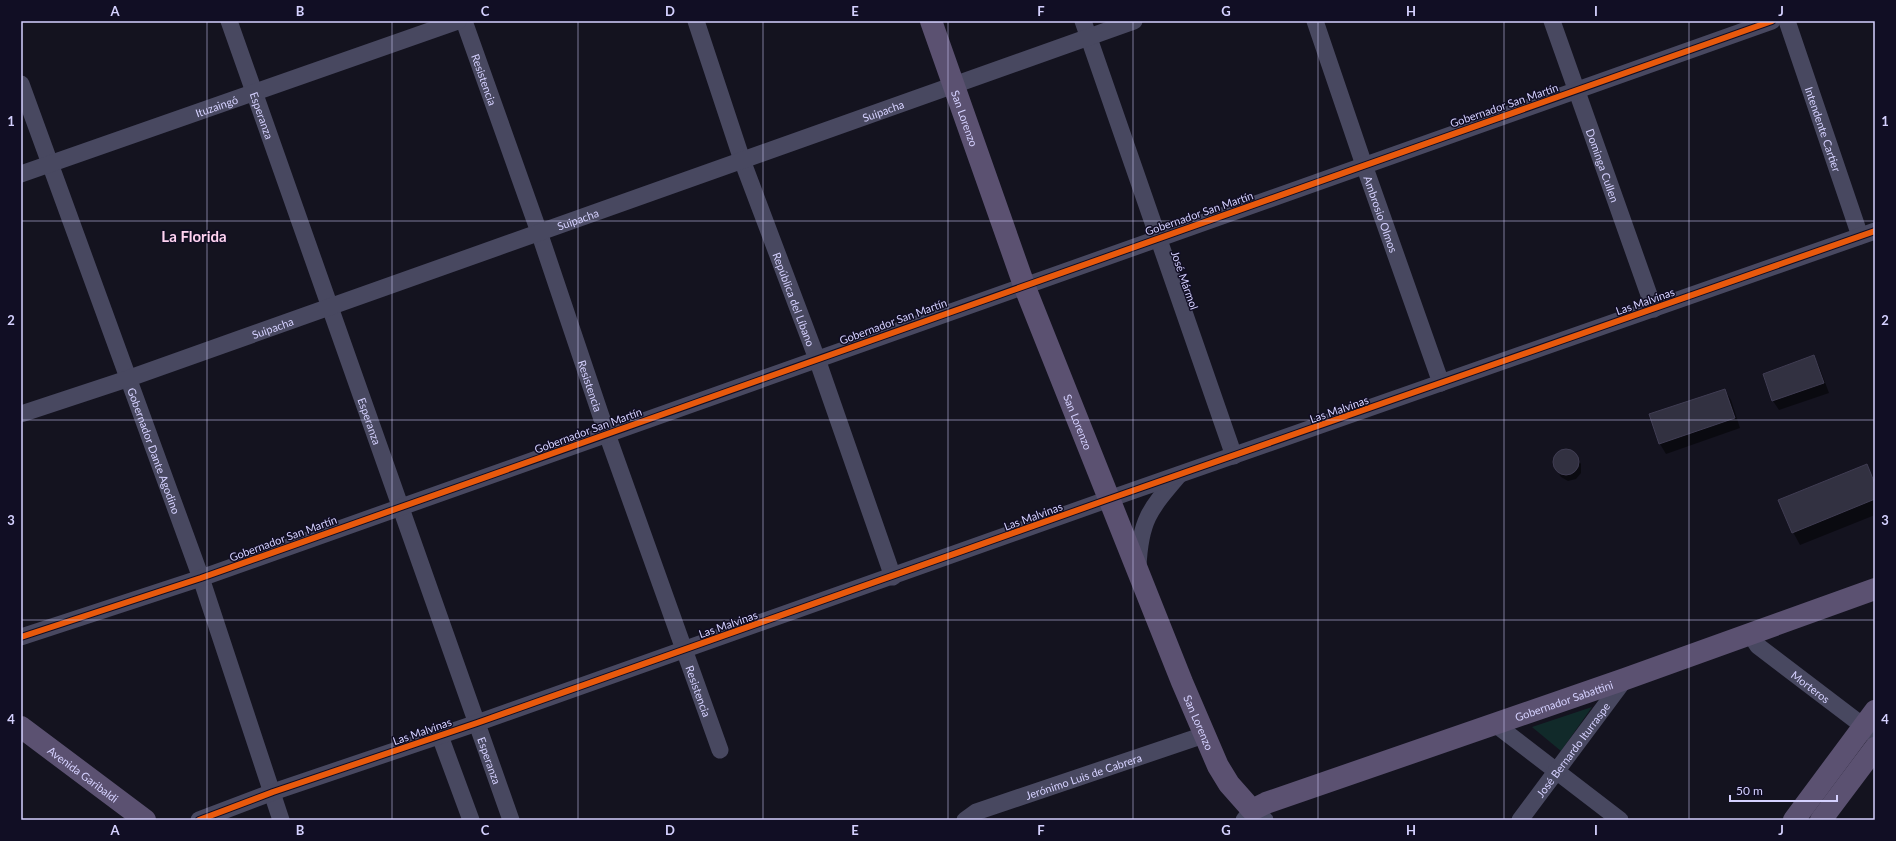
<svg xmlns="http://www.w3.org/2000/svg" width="1896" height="841" font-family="Lato,sans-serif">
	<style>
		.green { fill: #112a2a }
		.shadow { fill: #0007 }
		.building { fill: #323141; stroke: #403d53 }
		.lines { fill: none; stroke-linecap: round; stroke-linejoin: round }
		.minor { stroke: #484860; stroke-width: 17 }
		.major { stroke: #5b5171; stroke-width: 22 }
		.cycleway-casing { stroke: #110e24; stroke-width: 8 }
		.cycleway { stroke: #e8590c; stroke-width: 6 }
		.grid { fill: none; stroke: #d5d1ff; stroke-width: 1; stroke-opacity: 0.55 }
		.labels { text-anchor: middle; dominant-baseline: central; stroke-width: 3; stroke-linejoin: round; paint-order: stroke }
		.street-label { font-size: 11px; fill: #d5d1ff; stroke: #110e24 }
		.district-label { font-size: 15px; font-weight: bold; fill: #ffd3f0; stroke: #110e24 }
		.neatline { fill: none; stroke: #d5d1ff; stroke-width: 1.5 }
		.grid-label { font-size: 13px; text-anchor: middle; font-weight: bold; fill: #d5d1ff }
	</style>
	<rect width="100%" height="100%" fill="#14131f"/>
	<!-- green -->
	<path class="green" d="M1592,707L1561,751L1532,727Z"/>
	<!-- shadow -->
	<path class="shadow" d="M1814,357L1819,366L1829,393L1779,410L1773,401Z
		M1725,390L1731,400L1740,428L1666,454L1660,444L1650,415Z
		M1568,449L1572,451L1581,464V473L1576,479L1568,481L1561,477L1553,463L1555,456L1560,450Z
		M1866,465L1875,481V515L1800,545L1793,532Z"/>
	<!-- building -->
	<path class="building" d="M1814,355L1824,383L1772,401L1763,374Z
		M1725,389L1735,418L1659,444L1649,414Z
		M1553 462a13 13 0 1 1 26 0a13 13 0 1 1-26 0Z
		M1867,464L1875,484V499L1792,533L1778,500Z"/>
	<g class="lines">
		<!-- minor -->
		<g class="minor">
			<path id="s1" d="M229,21L511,820"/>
			<path id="s2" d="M464,21L539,232L607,434L720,750"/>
			<path id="s3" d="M696,21L742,160L817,359L893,577"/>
			<path d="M1083,21L1234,456"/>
			<path id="s4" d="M1315,21L1364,165L1441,383"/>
			<path id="s5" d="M1552,21L1654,309"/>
			<path id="s6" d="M1787,21L1860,236"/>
			<path id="s7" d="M21,84L201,578L281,820"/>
			<path id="s8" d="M21,174L458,21"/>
			<path id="s9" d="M21,414L127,379L1134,21"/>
			<path d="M1138,567C1140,521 1149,510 1179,475"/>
			<path id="s10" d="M1750,634L1758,646L1875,735"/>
			<path d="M21,637L201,578L1772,21"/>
			<path d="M1495,724L1620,820"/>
			<path d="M440,736L471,820"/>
			<path d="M199,820L273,792L477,723L1109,499L1875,231"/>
			<path id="s11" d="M965,820L976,812L1204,735"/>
			<path d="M1244,820L1252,810L1265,820"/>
			<path id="s12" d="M1520,820L1625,679"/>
		</g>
		<!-- major -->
		<g class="major">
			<path id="s13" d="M931,21L1024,285L1182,682L1218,766L1229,784L1252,810L1266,803L1625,679L1875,589"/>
			<path id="s14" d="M21,727L145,820"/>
			<path d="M1794,820L1875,711"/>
			<path d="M1821,820L1875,748"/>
		</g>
		<defs>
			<path id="cycleway" d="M21,637L201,578L1772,21
				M199,820L273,792L477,723L1109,499L1875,231"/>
		</defs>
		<!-- cycleway casing -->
		<use href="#cycleway" class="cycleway-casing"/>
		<!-- cycleway -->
		<use href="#cycleway" class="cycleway"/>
	</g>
	<!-- grid -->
	<path class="grid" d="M207,21V820M392,21V820M578,21V820M763,21V820M948,21V820M1133,21V820M1318,21V820M1504,21V820M1689,21V820M21,221H1875M21,420H1875M21,620H1875"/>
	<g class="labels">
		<!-- street labels -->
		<g class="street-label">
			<text stroke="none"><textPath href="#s2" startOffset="62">Resistencia</textPath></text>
			<text stroke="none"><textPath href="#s8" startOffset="207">Ituzaingó</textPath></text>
			<text transform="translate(1504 105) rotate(-19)">Gobernador San Martín</text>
			<text stroke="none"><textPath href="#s9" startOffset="914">Suipacha</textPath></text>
			<text stroke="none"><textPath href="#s1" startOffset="100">Esperanza</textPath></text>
			<text stroke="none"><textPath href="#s13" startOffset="103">San Lorenzo</textPath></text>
			<text stroke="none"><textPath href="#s6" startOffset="114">Intendente Cartier</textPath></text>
			<text stroke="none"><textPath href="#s5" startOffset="153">Dominga Cullen</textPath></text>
			<text transform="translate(1199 213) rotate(-19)">Gobernador San Martín</text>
			<text stroke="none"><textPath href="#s4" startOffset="204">Ambrosio Olmos</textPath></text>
			<text stroke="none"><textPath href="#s9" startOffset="590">Suipacha</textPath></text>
			<text transform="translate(1185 280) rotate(71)">José Mármol</text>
			<text stroke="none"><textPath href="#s3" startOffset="295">República del Líbano</textPath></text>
			<text transform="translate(1645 301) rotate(-19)">Las Malvinas</text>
			<text transform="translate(893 321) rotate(-20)">Gobernador San Martín</text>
			<text stroke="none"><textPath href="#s9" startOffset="266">Suipacha</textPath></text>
			<text stroke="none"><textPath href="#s2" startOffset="386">Resistencia</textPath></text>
			<text transform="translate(1339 409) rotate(-19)">Las Malvinas</text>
			<text stroke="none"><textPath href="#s1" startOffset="424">Esperanza</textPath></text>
			<text stroke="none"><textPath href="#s13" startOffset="427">San Lorenzo</textPath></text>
			<text transform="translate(588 430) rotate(-20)">Gobernador San Martín</text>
			<text stroke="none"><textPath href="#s7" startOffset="390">Gobernador Dante Agodino</textPath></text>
			<text transform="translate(1033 516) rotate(-20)">Las Malvinas</text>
			<text transform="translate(283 538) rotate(-20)">Gobernador San Martín</text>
			<text transform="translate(728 624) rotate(-19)">Las Malvinas</text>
			<text stroke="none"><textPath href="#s10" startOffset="81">Morteros</textPath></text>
			<text stroke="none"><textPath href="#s2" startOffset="710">Resistencia</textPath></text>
			<text stroke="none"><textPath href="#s13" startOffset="1185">Gobernador Sabattini</textPath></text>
			<text stroke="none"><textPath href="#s13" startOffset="751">San Lorenzo</textPath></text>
			<text transform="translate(422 731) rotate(-19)">Las Malvinas</text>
			<text stroke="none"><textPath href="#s12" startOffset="88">José Bernardo Iturraspe</textPath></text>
			<text stroke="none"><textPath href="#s1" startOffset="784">Esperanza</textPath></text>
			<text stroke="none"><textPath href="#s14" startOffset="78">Avenida Garibaldi</textPath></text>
			<text stroke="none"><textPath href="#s11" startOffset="127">Jerónimo Luis de Cabrera</textPath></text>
		</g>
		<!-- district labels -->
		<g class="district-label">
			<text x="194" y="236">La Florida</text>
		</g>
	</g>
	<!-- border -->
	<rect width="1896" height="841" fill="none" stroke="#110e24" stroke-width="44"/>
	<!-- scale -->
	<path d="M1730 795v6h107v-6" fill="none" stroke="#d5d1ff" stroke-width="2"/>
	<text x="1736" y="795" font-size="12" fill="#d5d1ff" stroke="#110e24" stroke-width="3" paint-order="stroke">50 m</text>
	<rect x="22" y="22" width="1852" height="797" class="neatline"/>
	<g class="grid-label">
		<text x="115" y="16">A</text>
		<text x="300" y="16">B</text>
		<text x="485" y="16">C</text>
		<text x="670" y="16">D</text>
		<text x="855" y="16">E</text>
		<text x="1041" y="16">F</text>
		<text x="1226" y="16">G</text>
		<text x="1411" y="16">H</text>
		<text x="1596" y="16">I</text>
		<text x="1781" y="16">J</text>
		<text x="11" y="126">1</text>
		<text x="1885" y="126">1</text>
		<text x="11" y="325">2</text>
		<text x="1885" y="325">2</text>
		<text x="11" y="525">3</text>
		<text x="1885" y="525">3</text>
		<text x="11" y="724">4</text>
		<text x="1885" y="724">4</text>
		<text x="115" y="835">A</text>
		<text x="300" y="835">B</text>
		<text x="485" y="835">C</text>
		<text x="670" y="835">D</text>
		<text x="855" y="835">E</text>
		<text x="1041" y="835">F</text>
		<text x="1226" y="835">G</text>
		<text x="1411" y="835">H</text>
		<text x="1596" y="835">I</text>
		<text x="1781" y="835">J</text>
	</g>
</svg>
